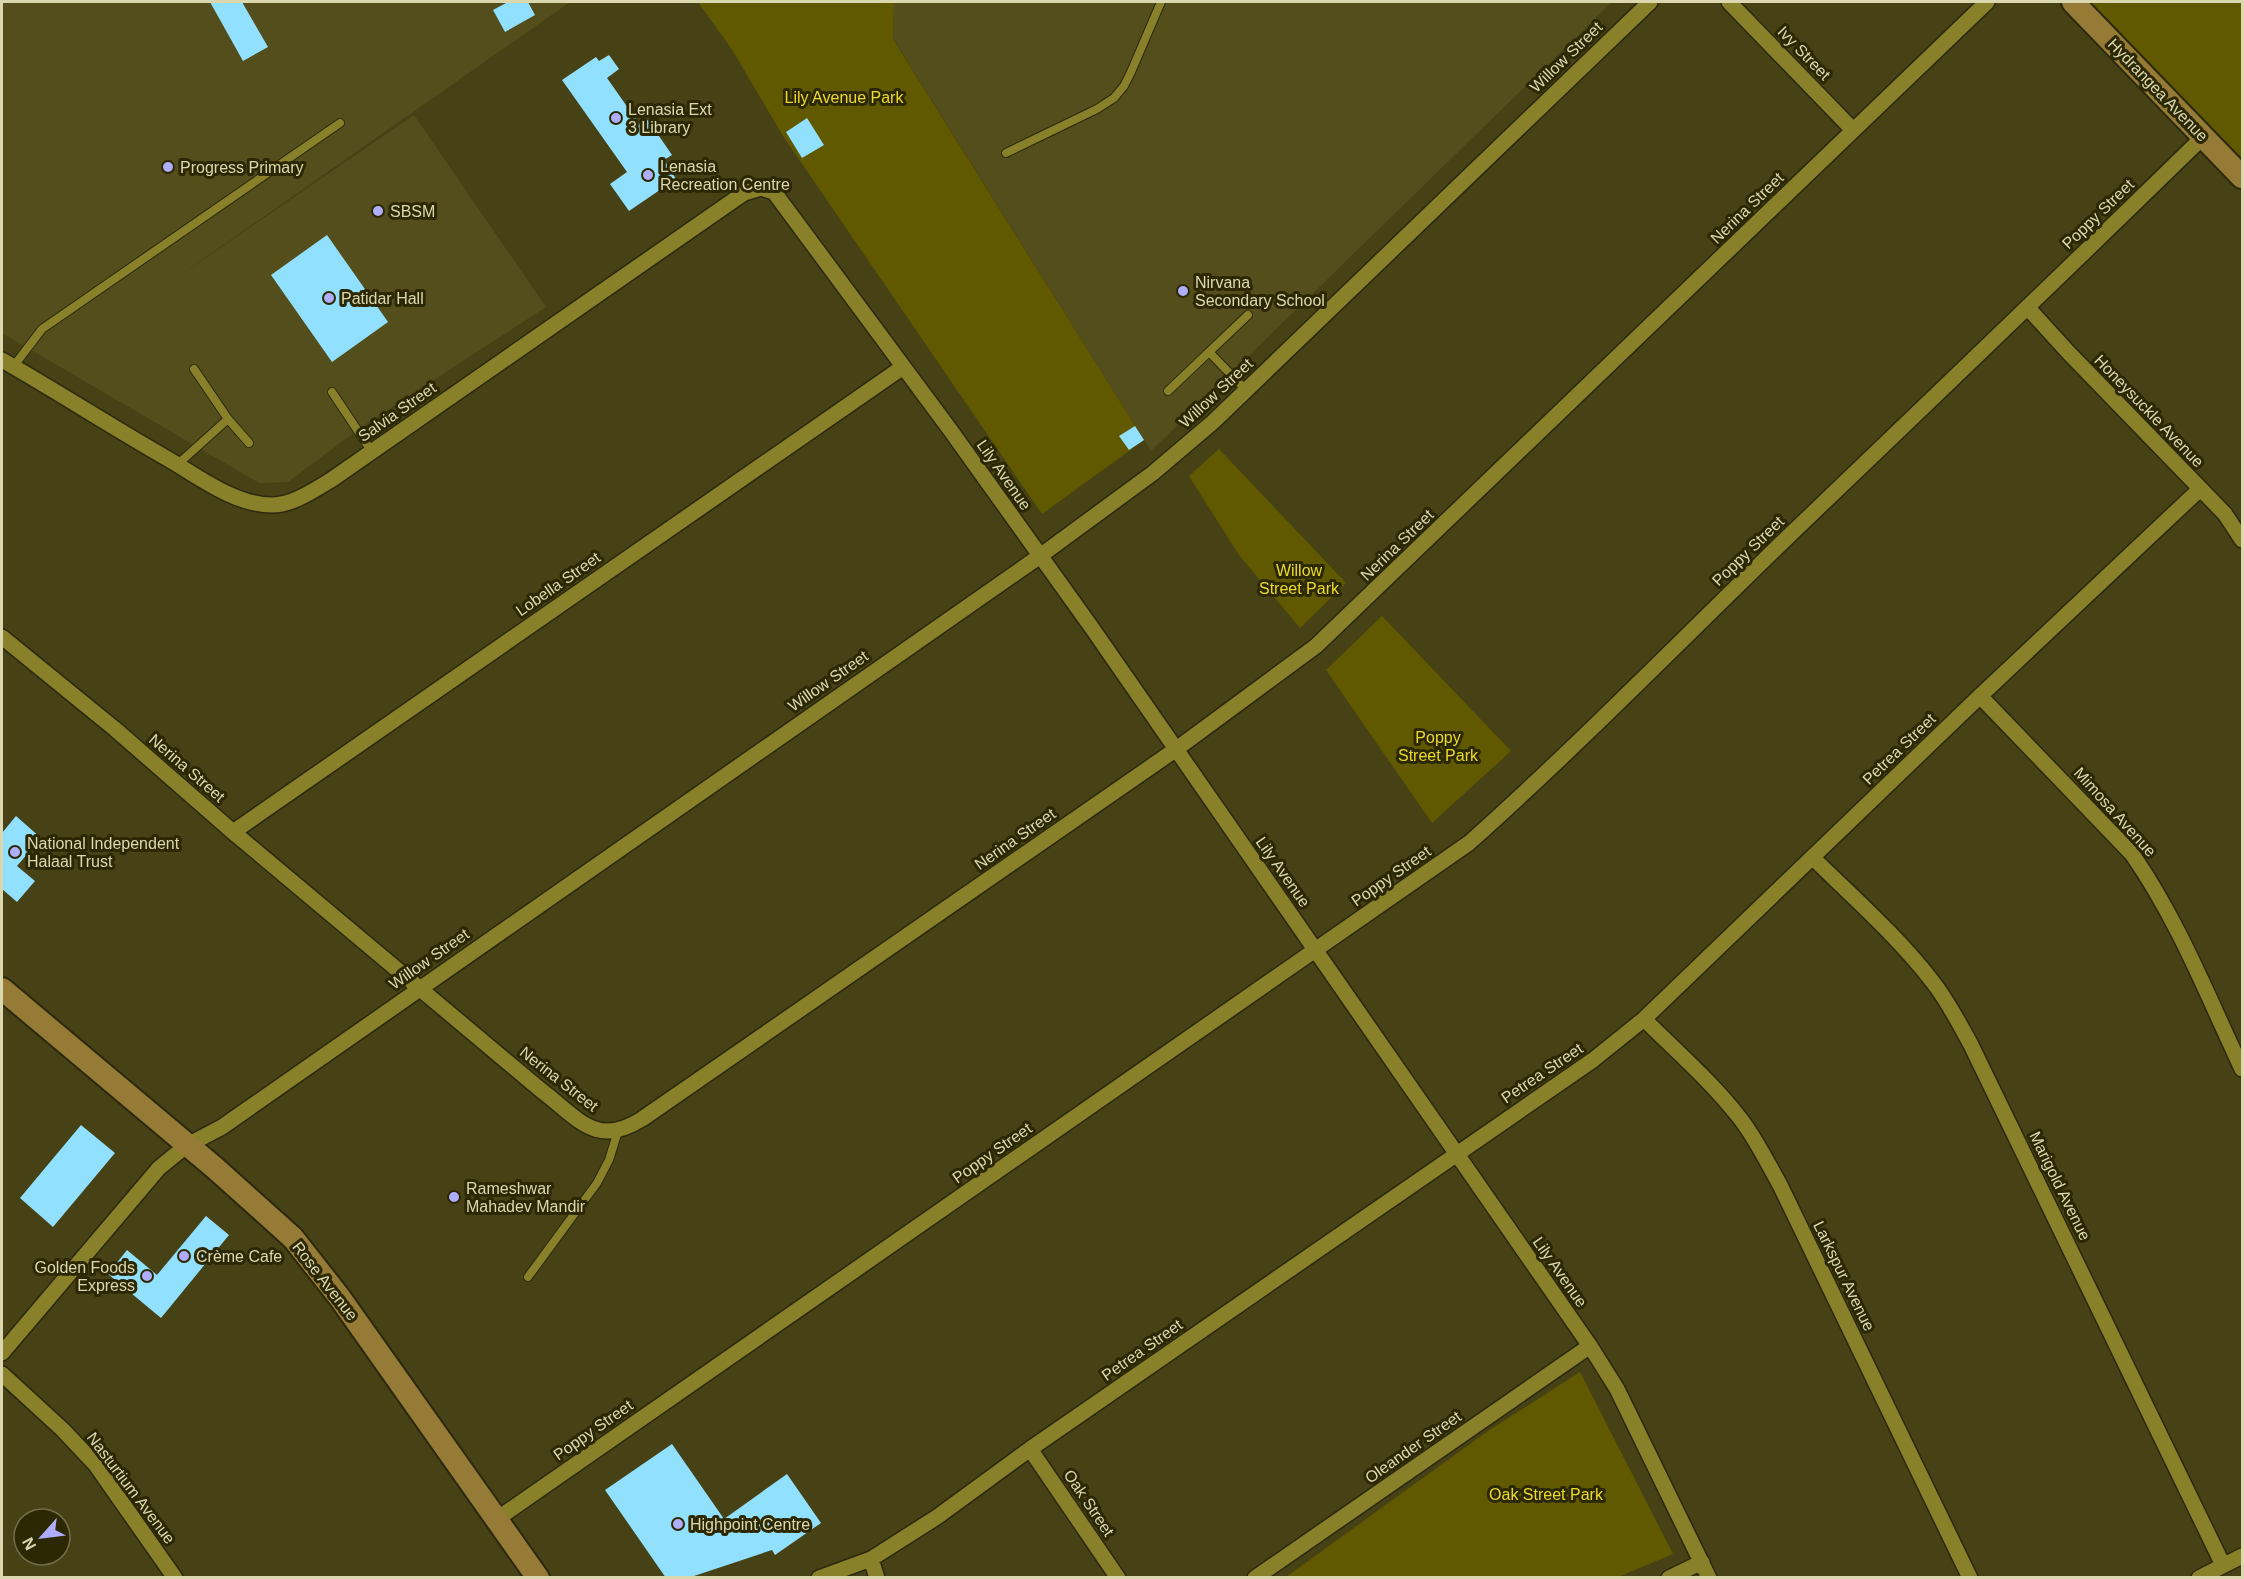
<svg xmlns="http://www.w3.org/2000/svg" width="2244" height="1579" font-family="Helvetica,sans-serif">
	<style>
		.built { fill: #534e1c }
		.green { fill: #615900 }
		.building { fill: #91e0fe }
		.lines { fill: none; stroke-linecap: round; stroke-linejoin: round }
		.lane-casing { stroke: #2b280e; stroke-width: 10 }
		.street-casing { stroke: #2b280e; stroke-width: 18 }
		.secondary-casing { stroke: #2b280e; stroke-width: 26 }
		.lane { stroke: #89802a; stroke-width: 8 }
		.street { stroke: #89802a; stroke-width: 15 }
		.secondary { stroke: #967b37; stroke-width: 22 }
		.poi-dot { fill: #aeaefb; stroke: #2c2804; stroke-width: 2 }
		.labels { text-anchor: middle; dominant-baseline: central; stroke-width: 6; stroke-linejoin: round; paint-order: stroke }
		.street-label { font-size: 16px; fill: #dbd8b0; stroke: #2c2804 }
		.park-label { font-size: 16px; fill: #ebda29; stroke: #2c2804 }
		.poi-label { font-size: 16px; fill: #dbd8b0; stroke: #2c2804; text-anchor: start }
	</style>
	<rect width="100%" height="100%" fill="#474215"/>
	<!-- built -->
	<path class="built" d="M2,2H570L169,283L414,115L546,307L363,426L288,482L259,483L2,333Z
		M894,2H1612L1151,451L893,38Z"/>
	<!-- green -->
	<path class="green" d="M698,2H894L893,39L1144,440L1042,514L783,136L733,51Z
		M2089,2H2242V160Z
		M1219,449L1346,583L1300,628L1239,555L1189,476Z
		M1382,616L1511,751L1432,823L1326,670Z
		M1580,1372L1673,1554L1618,1577H1286L1488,1431Z"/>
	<!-- building -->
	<path class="building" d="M210,2H242L268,47L243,61Z
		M508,2H528L535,15L505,32L493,10Z
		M609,55L619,69L607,78L640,125L648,120L672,155L664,160L676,179L629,211L610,184L627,172L562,80L596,57L599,61Z
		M807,118L824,145L802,158L786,132Z
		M327,235L388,322L332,362L271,275Z
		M1135,426L1144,440L1129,450L1119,436Z
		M16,816L41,838L17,866L35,881L17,902L2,889V833Z
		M81,1125L115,1153L53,1227L20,1198Z
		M206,1216L229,1235L161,1318L108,1274L127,1250L157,1275Z
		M672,1444L724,1519L787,1474L821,1523L775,1555L772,1550L688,1578H666L605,1490Z"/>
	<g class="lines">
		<defs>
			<path id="lane" d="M1006,153L1097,109L1114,98L1124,86L1131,72L1161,2
				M1209,352L1248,315
				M13,367L42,329L340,123
				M1168,391L1209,352L1246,390
				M332,392L372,452
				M228,419L249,443
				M178,464L228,419L194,369
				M528,1277L597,1183L609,1160L618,1131"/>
			<path id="street" d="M1729,2L1853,130
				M2028,308L2068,352L2225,514L2242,540
				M2,360C58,392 112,427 168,459C199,477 235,505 272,505C293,505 314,490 331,480L744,193L761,188L774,192L951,431L1092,628L1590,1346L1617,1389L1709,1578
				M2,637L115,729L233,832L542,1091C579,1119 596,1148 642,1119L1175,750L1316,646L1987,2
				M1980,696L2132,854C2178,920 2208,997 2242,1069
				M233,832L903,367
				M1813,858C1853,897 1898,937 1932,981C1948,1001 1959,1023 1971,1045L2223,1565
				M1644,1019C1676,1051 1711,1081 1739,1117C1755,1137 1767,1162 1780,1185L1970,1578
				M2,1353L159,1168L186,1146L222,1127L1040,556L1153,473L1213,422L1650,2
				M2,1374L63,1430L95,1464L175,1578
				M1030,1449L1118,1578
				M497,1519L1469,843C1581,743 1686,635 1794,531C1931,400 2068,269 2203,137
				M871,1559L877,1578
				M819,1578L871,1559L937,1517L1030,1449L1593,1060L1644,1019L1980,696L2200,489
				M1255,1578L1590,1346
				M1669,1578L1702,1562
				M2199,1578L2242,1556"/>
			<path id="secondary" d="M2073,2L2242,177
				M2,989L215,1168L293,1238L340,1298L538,1578"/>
		</defs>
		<!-- lane casing -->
		<use href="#lane" class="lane-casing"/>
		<!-- street casing -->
		<use href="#street" class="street-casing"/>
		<!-- secondary casing -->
		<use href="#secondary" class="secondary-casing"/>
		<!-- lane -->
		<use href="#lane" class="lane"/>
		<!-- street -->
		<use href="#street" class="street"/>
		<!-- secondary -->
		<use href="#secondary" class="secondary"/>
	</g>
	<!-- markers -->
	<g class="poi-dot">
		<circle cx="616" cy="118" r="6"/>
		<circle cx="168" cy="167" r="6"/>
		<circle cx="648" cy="175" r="6"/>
		<circle cx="378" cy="211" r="6"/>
		<circle cx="1183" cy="291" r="6"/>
		<circle cx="329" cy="298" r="6"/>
		<circle cx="15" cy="852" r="6"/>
		<circle cx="454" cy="1197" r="6"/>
		<circle cx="184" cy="1256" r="6"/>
		<circle cx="147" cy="1276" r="6"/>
		<circle cx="678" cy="1524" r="6"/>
	</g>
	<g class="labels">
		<!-- street labels -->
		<g class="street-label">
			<text transform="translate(1804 53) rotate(46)">Ivy Street</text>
			<text transform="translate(1566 57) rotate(-44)">Willow Street</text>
			<text transform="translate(2158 90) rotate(46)">Hydrangea Avenue</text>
			<text transform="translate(1747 208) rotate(-44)">Nerina Street</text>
			<text transform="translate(2098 214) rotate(-44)">Poppy Street</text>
			<text transform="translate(1216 393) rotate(-43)">Willow Street</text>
			<text transform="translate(2149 411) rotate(46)">Honeysuckle Avenue</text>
			<text transform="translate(397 412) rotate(-35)">Salvia Street</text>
			<text transform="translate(1004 475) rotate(55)">Lily Avenue</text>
			<text transform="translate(1397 545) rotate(-44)">Nerina Street</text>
			<text transform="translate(1748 551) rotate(-44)">Poppy Street</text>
			<text transform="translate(558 584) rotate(-35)">Lobella Street</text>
			<text transform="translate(828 681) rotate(-35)">Willow Street</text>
			<text transform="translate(1899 749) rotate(-44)">Petrea Street</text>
			<text transform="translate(187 768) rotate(41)">Nerina Street</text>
			<text transform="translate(2115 812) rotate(48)">Mimosa Avenue</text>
			<text transform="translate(1015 839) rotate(-35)">Nerina Street</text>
			<text transform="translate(1283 872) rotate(55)">Lily Avenue</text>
			<text transform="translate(1391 876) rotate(-35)">Poppy Street</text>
			<text transform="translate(429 959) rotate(-35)">Willow Street</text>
			<text transform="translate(1542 1073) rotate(-34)">Petrea Street</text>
			<text transform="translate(559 1079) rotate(38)">Nerina Street</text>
			<text transform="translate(992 1153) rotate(-35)">Poppy Street</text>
			<text transform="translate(2060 1186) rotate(64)">Marigold Avenue</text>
			<text transform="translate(1560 1272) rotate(55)">Lily Avenue</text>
			<text transform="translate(1844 1276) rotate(64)">Larkspur Avenue</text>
			<text transform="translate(325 1281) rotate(52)">Rose Avenue</text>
			<text transform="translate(1142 1350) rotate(-35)">Petrea Street</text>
			<text transform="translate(593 1430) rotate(-35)">Poppy Street</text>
			<text transform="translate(1413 1447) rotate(-35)">Oleander Street</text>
			<text transform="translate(131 1488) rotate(53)">Nasturtium Avenue</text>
			<text transform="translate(1089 1503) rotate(56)">Oak Street</text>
		</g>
		<!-- park labels -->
		<g class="park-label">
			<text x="844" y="97">Lily Avenue Park</text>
			<text x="1299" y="570">Willow<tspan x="1299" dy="18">Street Park</tspan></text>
			<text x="1438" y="737">Poppy<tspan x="1438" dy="18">Street Park</tspan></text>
			<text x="1546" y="1494">Oak Street Park</text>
		</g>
		<!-- poi labels -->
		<g class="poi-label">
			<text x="628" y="109">Lenasia Ext<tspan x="628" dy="18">3 Library</tspan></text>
			<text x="660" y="166">Lenasia<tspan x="660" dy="18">Recreation Centre</tspan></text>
			<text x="180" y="167">Progress Primary</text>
			<text x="390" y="211">SBSM</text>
			<text x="1195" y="282">Nirvana<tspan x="1195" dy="18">Secondary School</tspan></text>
			<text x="341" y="298">Patidar Hall</text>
			<text x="27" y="843">National Independent<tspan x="27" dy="18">Halaal Trust</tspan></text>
			<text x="466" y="1188">Rameshwar<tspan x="466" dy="18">Mahadev Mandir</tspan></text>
			<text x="196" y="1256">Crème Cafe</text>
			<text x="135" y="1267" text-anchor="end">Golden Foods<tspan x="135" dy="18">Express</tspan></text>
			<text x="690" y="1524">Highpoint Centre</text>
		</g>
	</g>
	<!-- border -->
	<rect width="2244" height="1579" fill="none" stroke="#dbd8b0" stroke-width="6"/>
	<!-- north arrow -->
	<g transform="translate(42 1537) rotate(242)"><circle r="28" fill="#2c2804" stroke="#726e49" stroke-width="1.5"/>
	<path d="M0-4.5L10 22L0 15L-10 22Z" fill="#aeaefb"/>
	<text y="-9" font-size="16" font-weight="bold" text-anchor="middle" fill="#dbd8b0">N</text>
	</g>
</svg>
